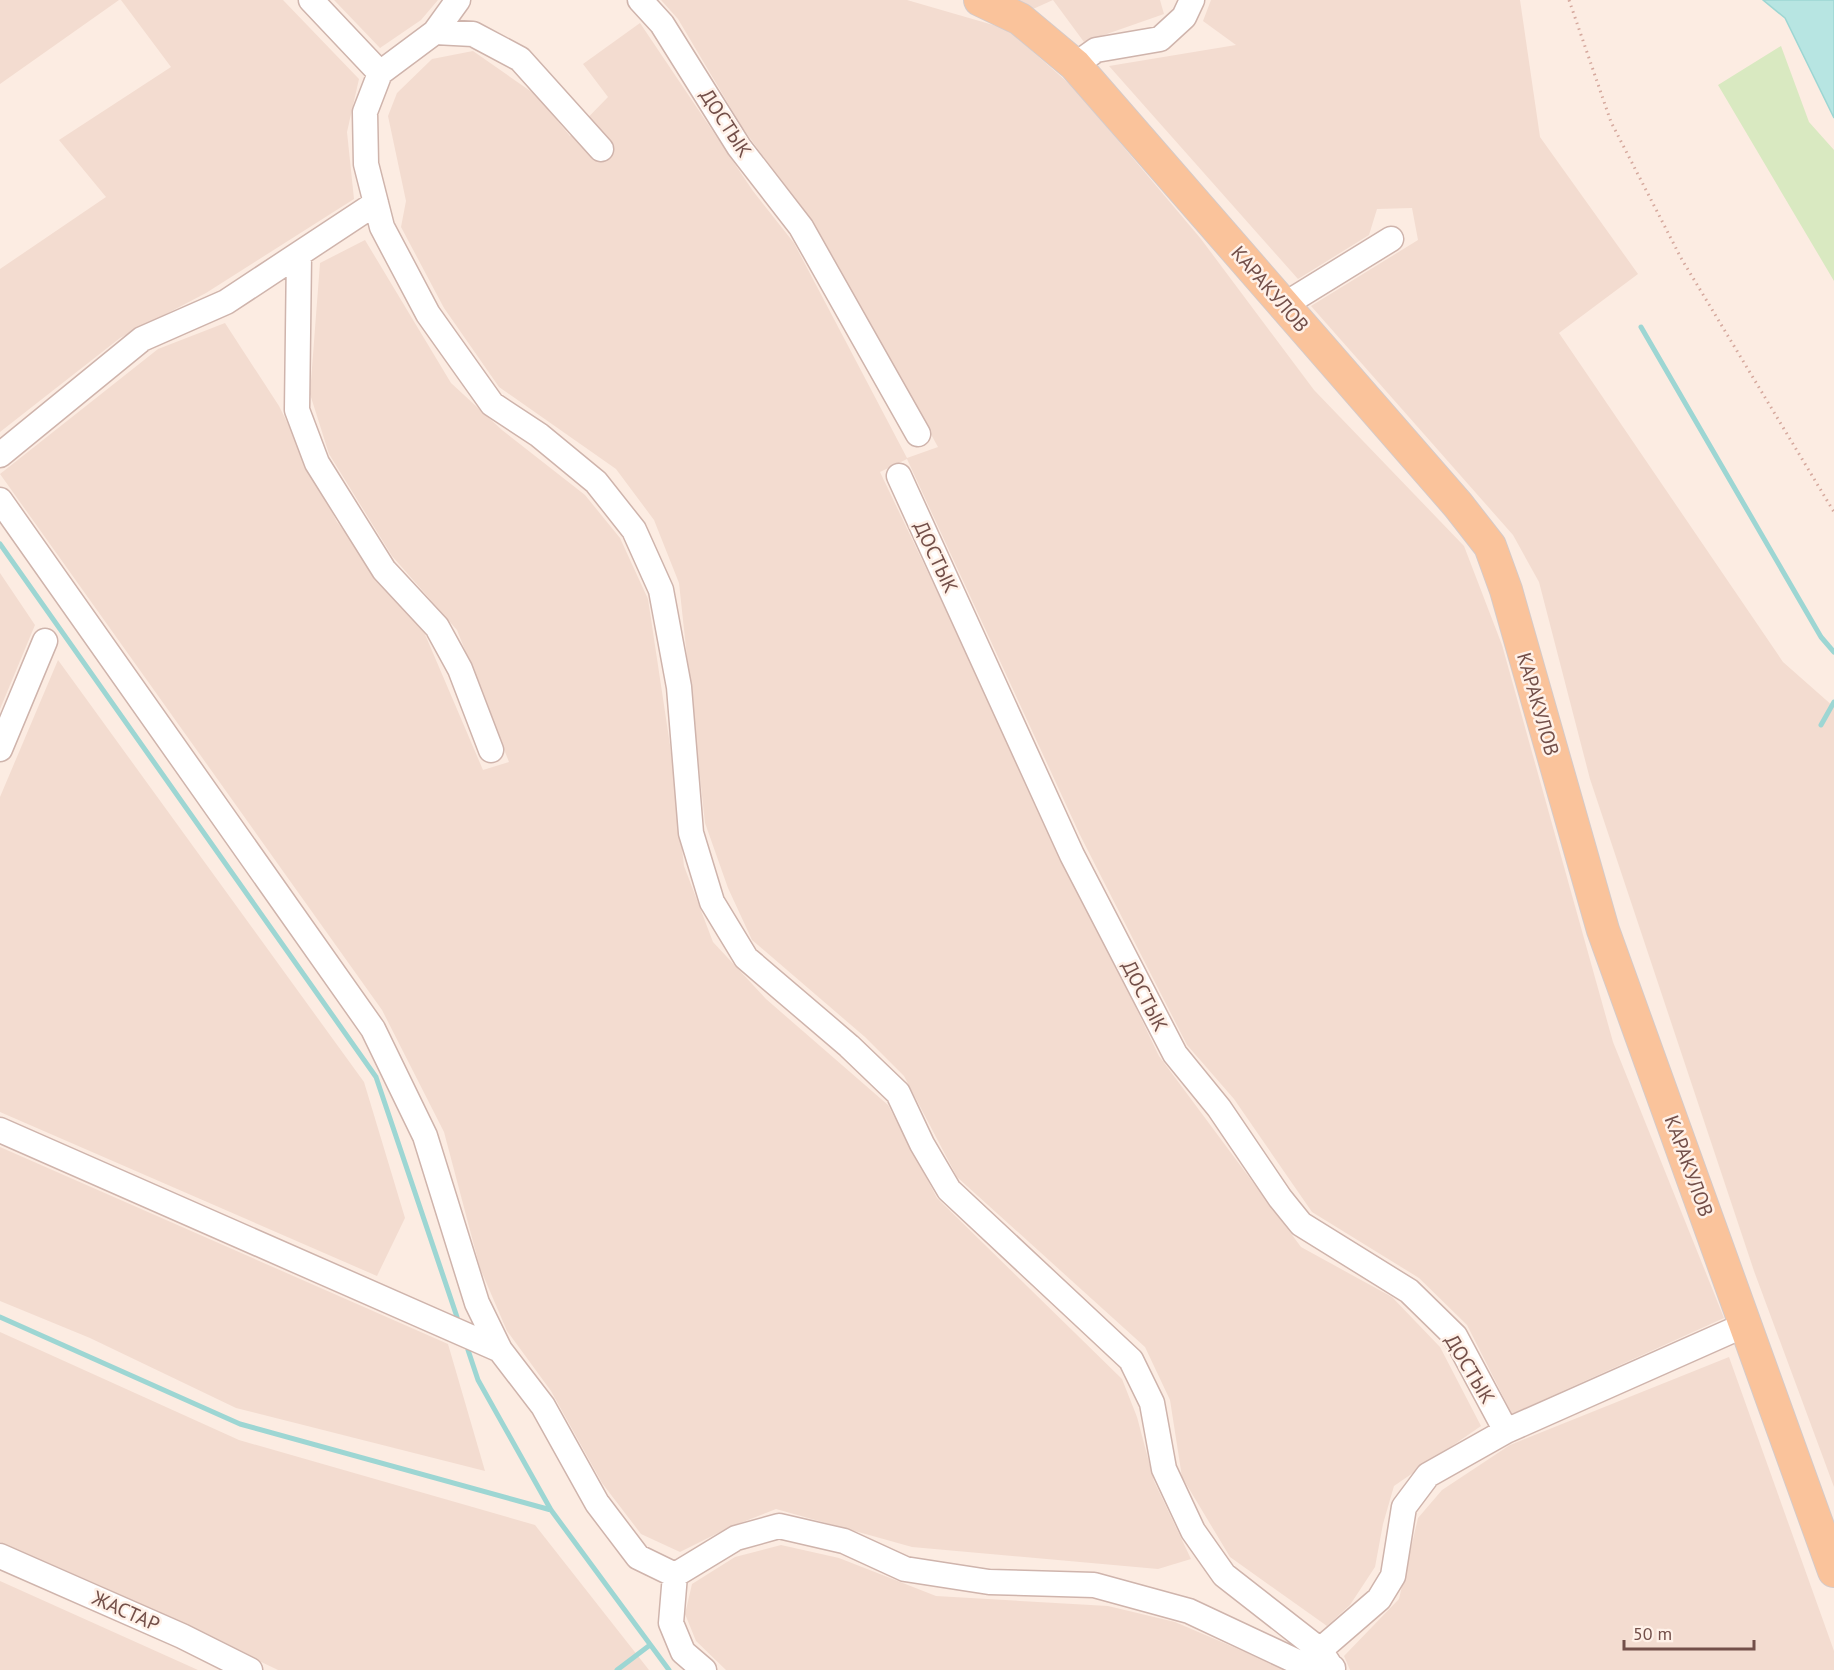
<svg xmlns="http://www.w3.org/2000/svg" width="1834" height="1670" font-family="'PT Sans',sans-serif">
	<style>
		.residential { fill: #f3dcd0 }
		.green { fill: #d9e9c1 }
		.water { fill: #b7e5e2; stroke: #9dd6d3; stroke-width: 1.5 }
		.lines { fill: none; stroke-linecap: round; stroke-linejoin: round }
		.stream { stroke: #9dd6d3; stroke-width: 5 }
		.minor-casing { stroke: #cfb4ac; stroke-width: 27 }
		.major-casing { stroke: #d5cac8; stroke-width: 34 }
		.path { stroke: #d5a89d; stroke-width: 3; stroke-dasharray: 1.5 4.5; stroke-linecap: butt }
		.minor { stroke: #fff; stroke-width: 24 }
		.major { stroke: #fac39b; stroke-width: 32 }
		.labels { text-anchor: middle; dominant-baseline: central; stroke-width: 5; stroke-linejoin: round; paint-order: stroke }
		.street-label { font-size: 20px; fill: #734f49; stroke: #fff1e8 }
	</style>
	<rect width="100%" height="100%" fill="#fcece2"/>
	<!-- residential -->
	<path class="residential" d="M0,0H119L0,84Z
		M121,0H283L359,79L347,132L354,199L206,293L120,338L0,432V269L106,197L59,140L171,67Z
		M334,0H438L421,20L380,48Z
		M661,0H907L1007,29L1073,87L1201,239L1314,390L1464,546L1502,645L1613,1042L1724,1318L1512,1414L1467,1325L1419,1278L1312,1212L1234,1099L1187,1045L1080,835L907,459L880,472L1159,1056L1301,1247L1392,1297L1440,1347L1481,1426L1394,1486L1383,1524L1375,1567L1350,1605L1327,1626L1230,1557L1182,1477L1170,1400L1145,1347L957,1177L904,1076L865,1037L752,940L728,888L705,823L679,583L654,520L616,469L499,387L444,308L401,227L406,201L388,116L397,93L432,59L473,51L536,95L570,136L608,97L583,64L640,23L753,191L794,243L907,458L938,447L823,239L742,127L678,19Z
		M1017,0H1160L1164,14L1084,42L1053,0L1033,9Z
		M1211,0H1520L1540,137L1638,274L1559,333L1783,662L1834,707V1487L1754,1271L1590,779L1539,582L1513,535L1311,306L1418,240L1412,208L1377,209L1369,235L1298,279L1109,66L1236,45L1203,21Z
		M365,240L451,383L502,430L585,495L620,538L648,599L670,745L684,866L713,942L766,999L888,1105L937,1198L1122,1379L1137,1417L1154,1481L1191,1559L1158,1569L912,1547L776,1509L730,1527L680,1552L641,1534L602,1483L551,1391L507,1331L480,1268L444,1132L382,1010L0,474L158,349L225,323L279,406L337,522L424,632L483,770L509,762L457,630L392,556L329,454L310,394L320,263Z
		M0,573L35,625L0,709Z
		M58,660L364,1082L405,1218L377,1276L0,1112V797Z
		M0,1147L448,1344L485,1471L236,1408L90,1338L0,1301Z
		M0,1332L239,1440L535,1525L649,1670H278L99,1585L0,1542Z
		M1729,1357L1834,1651V1670H1350L1344,1656L1399,1599L1418,1518L1442,1490L1510,1445Z
		M781,1545L839,1558L936,1596L1108,1606L1175,1622L1287,1670H726L696,1641L685,1614L692,1584L735,1557Z
		M0,1581L198,1670H0Z"/>
	<!-- green -->
	<path class="green" d="M1781,46L1809,122L1834,150V281L1718,85Z"/>
	<!-- water -->
	<path class="water" d="M1763,0H1834V118L1785,18Z"/>
	<g class="lines">
		<!-- stream -->
		<path class="stream" d="M1641,327L1821,637L1834,652
			M0,544L376,1077L457,1317
			M1821,725L1834,702
			M0,1317L240,1424L551,1510
			M468,1350L478,1380L551,1510L669,1670
			M617,1670L650,1645"/>
		<defs>
			<path id="minor" d="M311,0L380,73L435,32L458,0
				M640,0L662,24L739,147L801,227L918,434
				M435,32L473,34L520,59L601,149
				M1075,65L1096,50L1160,39L1184,17L1192,0
				M380,73L365,112L366,164L382,227L428,314L492,404L539,435L596,482L634,530L661,590L679,687L691,833L712,902L746,958L849,1046L898,1093L922,1144L949,1190L1131,1360L1152,1403L1164,1469L1193,1531L1224,1575L1320,1650L1333,1670
				M299,254L297,410L317,463L384,570L437,627L460,669L491,750
				M1284,305L1391,239
				M0,455L142,339L226,302L376,203
				M899,476L1072,855L1175,1054L1219,1108L1280,1198L1301,1224L1409,1291L1455,1336L1506,1431
				M0,500L373,1029L425,1136L477,1303L500,1350L543,1406L597,1503L638,1557L675,1575L671,1623L683,1652L704,1670
				M0,749L45,641
				M0,1130L500,1350
				M0,1556L182,1636L250,1670
				M675,1575L736,1538L779,1526L844,1541L905,1569L989,1582L1094,1585L1189,1611L1302,1664L1333,1668
				M1320,1650L1379,1599L1393,1576L1404,1507L1428,1475L1506,1431L1747,1324"/>
			<path id="major" d="M980,0L1020,19L1075,65L1458,505L1490,546L1506,590L1603,930L1834,1571"/>
		</defs>
		<!-- minor casing -->
		<use href="#minor" class="minor-casing"/>
		<!-- major casing -->
		<use href="#major" class="major-casing"/>
		<!-- path -->
		<path class="path" d="M1569,0L1611,122L1681,258L1834,512"/>
		<!-- minor -->
		<use href="#minor" class="minor"/>
		<!-- major -->
		<use href="#major" class="major"/>
	</g>
	<g class="labels">
		<!-- street labels -->
		<g class="street-label">
			<text transform="translate(726 123) rotate(57)">ДОСТЫК</text>
			<text transform="translate(1270 289) rotate(49)">КАРАКУЛОВ</text>
			<text transform="translate(936 557) rotate(65)">ДОСТЫК</text>
			<text transform="translate(1538 704) rotate(74)">КАРАКУЛОВ</text>
			<text transform="translate(1145 996) rotate(63)">ДОСТЫК</text>
			<text transform="translate(1689 1166) rotate(70)">КАРАКУЛОВ</text>
			<text transform="translate(1470 1369) rotate(59)">ДОСТЫК</text>
			<text transform="translate(126 1611) rotate(24)">ЖАСТАР</text>
		</g>
	</g>
	<!-- scale -->
	<path d="M1624 1640v9h130v-9" fill="none" stroke="#734f49" stroke-width="3"/>
	<text x="1633" y="1640" font-size="18" fill="#734f49" stroke="#fff1e8" stroke-width="4.5" paint-order="stroke">50 m</text>
</svg>
